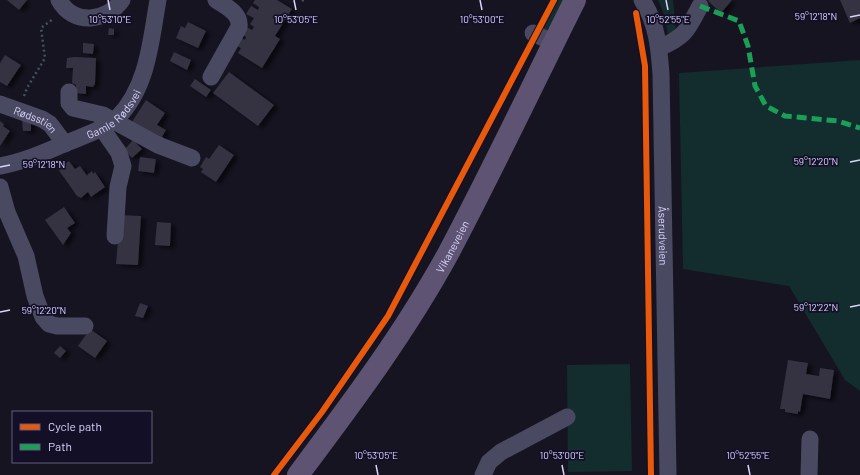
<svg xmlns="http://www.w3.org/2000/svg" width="860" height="475" font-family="Barlow,sans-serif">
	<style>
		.green { fill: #132c2d }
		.building { fill: #343243; filter: url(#shadow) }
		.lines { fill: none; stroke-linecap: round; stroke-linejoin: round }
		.path { stroke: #44505f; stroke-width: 2.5; stroke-dasharray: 2 3; stroke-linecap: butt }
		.minor { stroke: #4a4962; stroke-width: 17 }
		.major { stroke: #5e5373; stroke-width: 22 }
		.quiet { stroke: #1a9f57; stroke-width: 5; stroke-dasharray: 10 5; stroke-linecap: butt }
		.cycleway-casing { stroke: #130f26; stroke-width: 8 }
		.cycleway { stroke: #e8590c; stroke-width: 6 }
		.ticks { fill: none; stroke: #d9d4ff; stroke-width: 1.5 }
		.labels { text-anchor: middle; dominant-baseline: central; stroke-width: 3.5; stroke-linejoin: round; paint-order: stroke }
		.street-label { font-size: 11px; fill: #d9d4ff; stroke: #130f26 }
		.ticks-label { font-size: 10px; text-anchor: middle; fill: #d9d4ff; stroke: #130f26; stroke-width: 3.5; stroke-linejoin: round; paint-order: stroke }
	</style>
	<defs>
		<filter id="shadow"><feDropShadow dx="4.5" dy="2.5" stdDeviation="2" flood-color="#0009"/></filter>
	</defs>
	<rect width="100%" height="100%" fill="#161421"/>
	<!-- green -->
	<path class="green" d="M558,0H567L551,34L543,30Z
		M658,0H673L676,31L668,35L665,17Z
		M860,60V391L845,380L789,286L683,269L679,73Z
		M630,364L632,471L568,472L567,365Z"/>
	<!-- building -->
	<path class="building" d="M7,0H27L19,10Z
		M255,0H277L292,9L275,36L280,39L262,68L238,53L241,48L233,44L238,36L245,40L246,37L240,33L244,26L252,30L254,27L250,24L254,18L246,14L251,6L258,10L259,7L253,3Z
		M709,0H732L721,13L708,1Z
		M840,0H860V18L850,23Z
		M188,22L206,31L198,48L176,38L181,26L185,28Z
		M109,28L114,29V35H108Z
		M83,43L94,44L93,54L83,53Z
		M174,52L191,60L187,70L170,61Z
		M5,55L21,65L7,86L0,82V63Z
		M74,57L96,58L95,84L93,87L86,86V94L76,93V85L72,83L73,68H66L67,58Z
		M229,72L274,105L258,126L213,93Z
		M195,79L211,90L206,97L190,86Z
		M146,100L165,113L157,125L166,130L162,137L164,138L162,141L130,125Z
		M22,119H31V131H23Z
		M0,121L4,124L3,126L10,131L0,146Z
		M133,140L142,149L132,158L124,150Z
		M219,145L234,155L216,182L201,172L203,169L200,167L206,157L209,159Z
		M140,157L156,159L154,173L138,171Z
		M69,161L75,169L80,166L88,177L87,175L92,171L93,174L95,172L105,187L91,197L88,192L81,198L77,196L58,169Z
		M64,207L75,223L67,228L71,233L63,245L45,220Z
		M120,215L141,216L138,265L116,264Z
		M157,222L171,223L170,246L155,245Z
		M140,303L148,306L143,318L135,316Z
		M90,329L107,341L95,358L78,346Z
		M60,346L66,351L60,358L54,353Z
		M788,360L808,363L806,374L819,376L820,368L834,370L830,399L803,394L800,412L798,411V414L785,412V409H780Z"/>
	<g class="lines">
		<!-- path -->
		<path class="path" d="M302,0L304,1
			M24,96L27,88L45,58L41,28L53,19"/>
		<!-- minor -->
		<g class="minor">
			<path d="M59,0C73,26 107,22 122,0"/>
			<path id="s1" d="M642,0C657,23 659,47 661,74L668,475"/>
			<path d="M533,33L554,43"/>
			<path d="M659,48C685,37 687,31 700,6"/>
			<path d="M211,77L239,27C241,14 226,6 216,0"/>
			<path d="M69,92V103L73,108L103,115L158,145L192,158"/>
			<path id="s2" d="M0,104L42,119L50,124L65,144"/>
			<path d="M101,127L119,153L123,166L118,187L115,236"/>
			<path id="s3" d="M0,166C24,162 47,151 69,142C85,135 105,129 118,117C148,87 151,39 158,0"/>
			<path d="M0,187L7,212L26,256L35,296L43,317L49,324L57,326H85"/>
			<path d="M483,475L489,462L501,452L567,417"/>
			<path d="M809,475L810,439"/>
		</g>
		<!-- major -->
		<path class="major" id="s4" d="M298,475C352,403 406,331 449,252C493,169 533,84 575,0"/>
		<!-- quiet -->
		<path class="quiet" d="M700,6L739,21L748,46L755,86L766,106L785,116L838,121L860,128"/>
		<defs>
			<path id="cycleway" d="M636,13L645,66L651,475
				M274,475L322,412L388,316L554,0"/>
		</defs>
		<!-- cycleway casing -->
		<use href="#cycleway" class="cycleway-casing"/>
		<!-- cycleway -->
		<use href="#cycleway" class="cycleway"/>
	</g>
	<!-- ticks -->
	<path class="ticks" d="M108,0L110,10M294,0L296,10M480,0L482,10M666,0L668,10M850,17L860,15M850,162L860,160M0,167L10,165M850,307L860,305M0,312L10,310M376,465L378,475M562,465L564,475M748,465L750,475"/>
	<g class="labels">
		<!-- street labels -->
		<g class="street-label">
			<text stroke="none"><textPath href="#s3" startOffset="127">Gamle Rødsvei</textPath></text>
			<text stroke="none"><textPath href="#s2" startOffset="39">Rødsstien</textPath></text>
			<text stroke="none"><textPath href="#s1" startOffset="239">Åserudveien</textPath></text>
			<text stroke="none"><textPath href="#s4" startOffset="276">Vikaneveien</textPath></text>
		</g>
	</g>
	<g class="ticks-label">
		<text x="816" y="20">59°12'18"N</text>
		<text x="110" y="23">10°53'10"E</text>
		<text x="296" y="23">10°53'05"E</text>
		<text x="482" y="23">10°53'00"E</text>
		<text x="668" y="23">10°52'55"E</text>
		<text x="816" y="165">59°12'20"N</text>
		<text x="44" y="168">59°12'18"N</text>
		<text x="816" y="311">59°12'22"N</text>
		<text x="44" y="314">59°12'20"N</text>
		<text x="376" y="459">10°53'05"E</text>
		<text x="562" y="459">10°53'00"E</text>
		<text x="748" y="459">10°52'55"E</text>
	</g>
	<!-- legend -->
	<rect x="12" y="411" width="140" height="52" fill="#130f26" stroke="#625e7d"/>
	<rect x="20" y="424" width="20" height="6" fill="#e8590c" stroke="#625e7d"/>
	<text x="48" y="431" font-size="12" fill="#d9d4ff">Cycle path</text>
	<rect x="20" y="444" width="20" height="6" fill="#1a9f57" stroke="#625e7d"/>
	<text x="48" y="451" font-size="12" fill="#d9d4ff">Path</text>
</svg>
